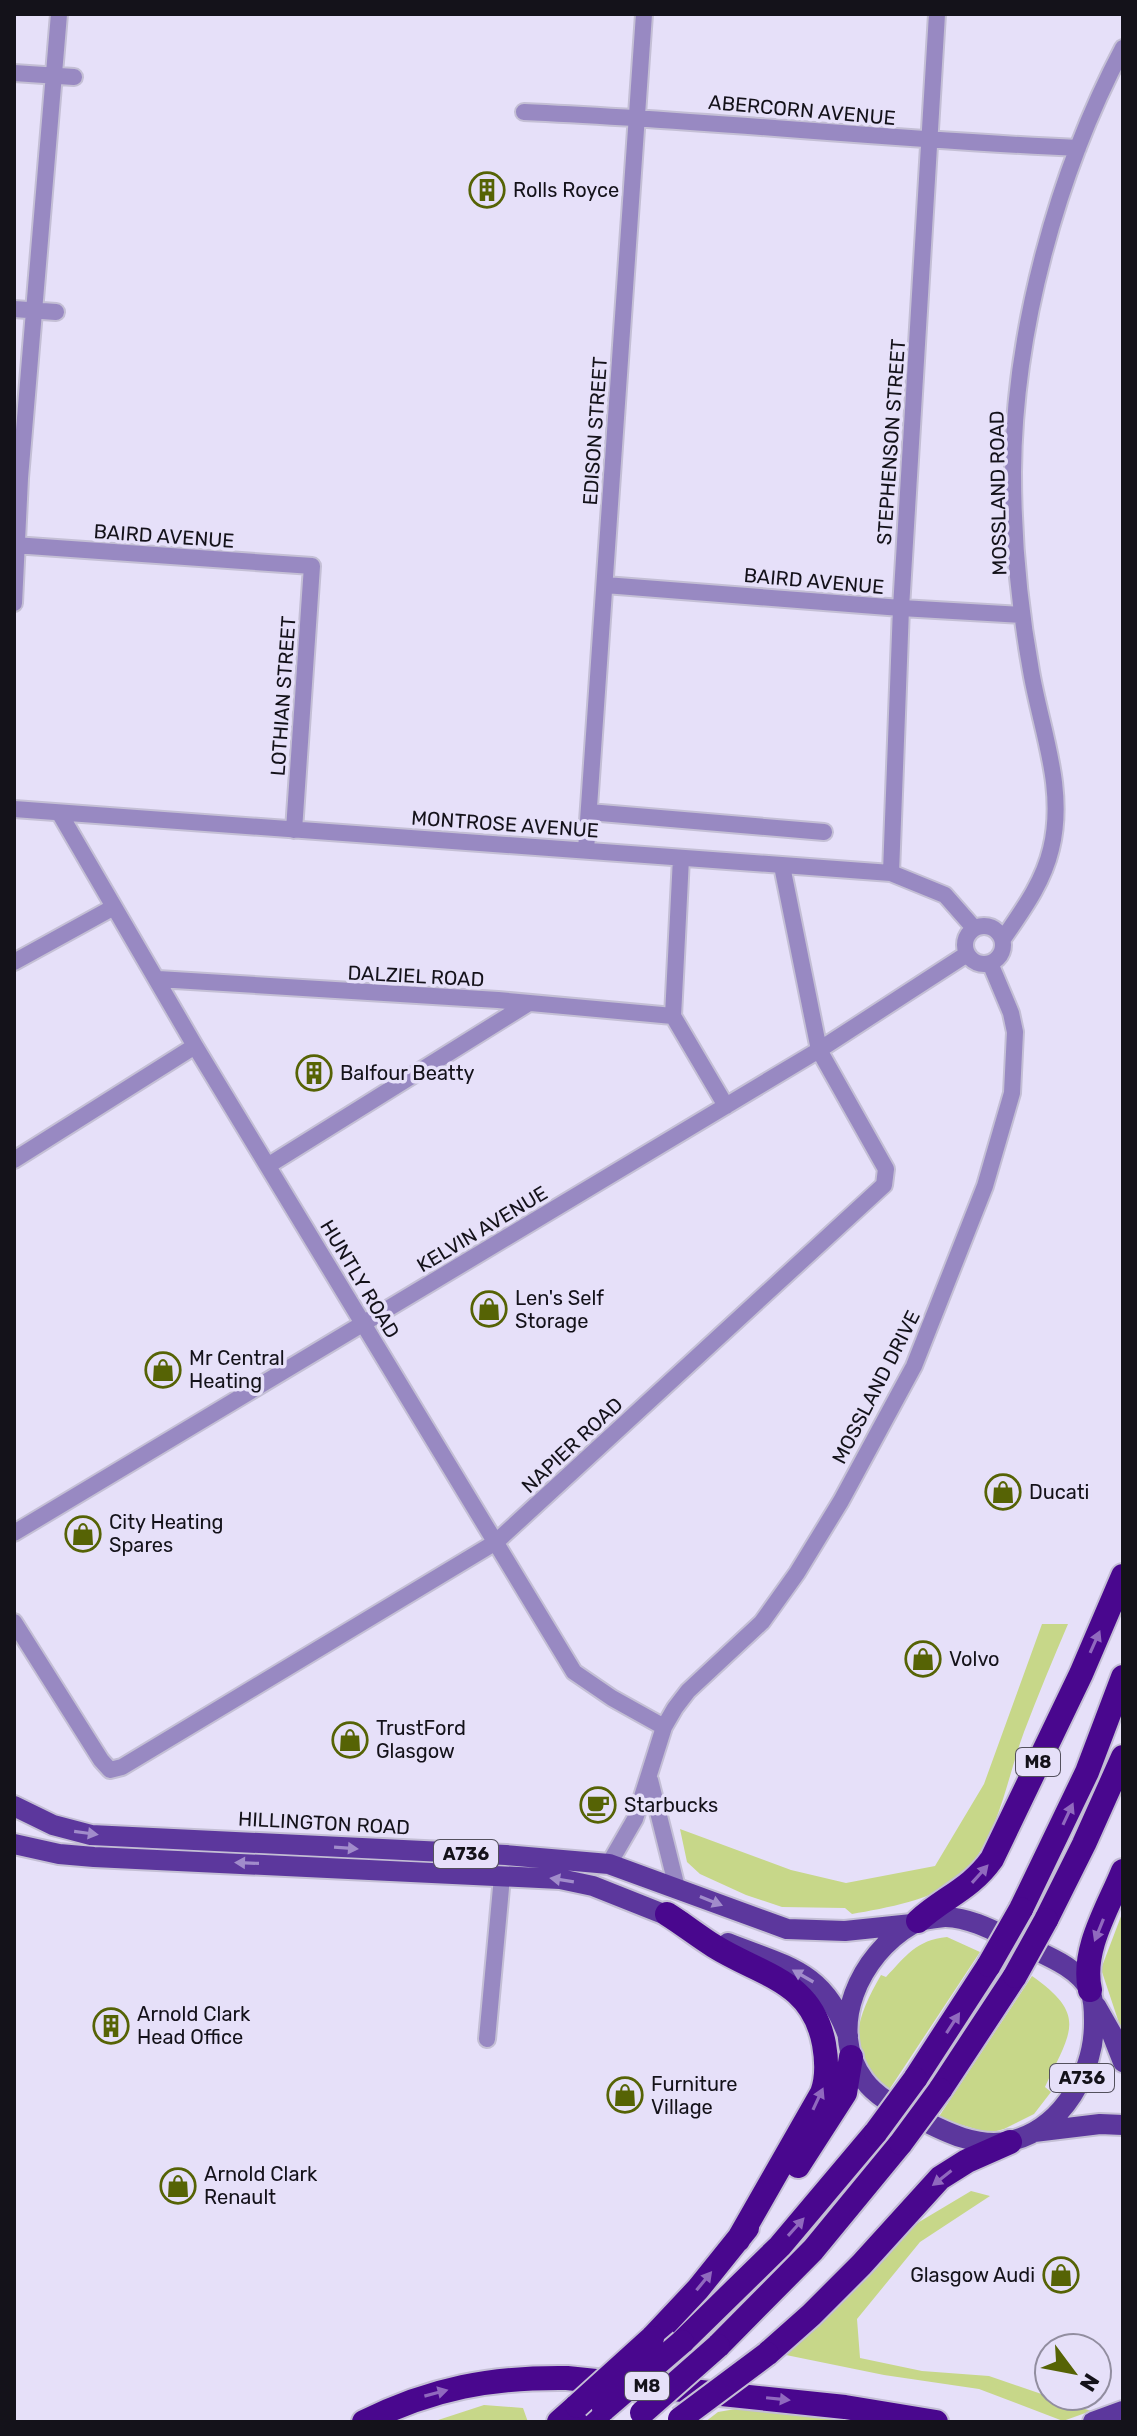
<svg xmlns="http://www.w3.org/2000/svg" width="1137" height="2436" font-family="Rubik,sans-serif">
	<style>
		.green { fill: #c7d789 }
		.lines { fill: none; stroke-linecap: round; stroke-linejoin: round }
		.minor-casing { stroke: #c4bfd5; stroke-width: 20 }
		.major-casing { stroke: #c4bfd5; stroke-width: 24 }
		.highway-casing { stroke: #c4bfd5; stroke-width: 28 }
		.minor { stroke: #9889c2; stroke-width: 16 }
		.major { stroke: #5c379d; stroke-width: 20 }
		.highway { stroke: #49078e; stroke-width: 24 }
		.highway-bridge-casing { stroke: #c4bfd5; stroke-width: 28; stroke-linecap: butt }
		.highway-bridge { stroke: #49078e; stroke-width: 24 }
		.oneway { fill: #9069be }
		.oneway2 { fill: #a18ccb }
		.labels { text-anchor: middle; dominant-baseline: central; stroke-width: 7; stroke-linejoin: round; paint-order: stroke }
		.shield { fill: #e6e0f9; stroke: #53505d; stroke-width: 2 }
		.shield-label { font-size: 18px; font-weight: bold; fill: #14121a }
		.street-label { font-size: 20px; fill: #14121a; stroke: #e6e0f9 }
		.poi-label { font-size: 20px; fill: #14121a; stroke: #e6e0f9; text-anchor: start }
	</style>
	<rect width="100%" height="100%" fill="#e6e0f9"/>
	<!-- green -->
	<path class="green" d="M1042,1624H1068C1053,1659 1038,1695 1024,1732C1006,1780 999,1839 961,1876C936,1900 885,1908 852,1914L845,1908L782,1907L746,1895L700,1874L687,1862L680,1829L791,1870L846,1883L935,1866L984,1784Z
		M1123,1911V1956C1120,1964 1123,2021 1123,2035L1101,1969Z
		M947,1937L980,1952L887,2093C842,2057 856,2018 881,1975L886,1977C906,1956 916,1940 947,1937Z
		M1032,1976C1089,2016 1070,2032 1045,2087L1051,2092L1034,2114L1004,2129L989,2133L938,2118Z
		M971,2191L990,2196L920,2242L857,2319L860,2358L922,2371L989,2376L1091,2411L1063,2421L979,2389L884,2375L786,2355L904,2231Z
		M484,2405L523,2408L528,2422H432Z
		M747,2407L853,2422H705L718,2412Z"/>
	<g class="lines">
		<defs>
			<path id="minor" d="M14,73L74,77
				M524,112C709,120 893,140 1078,148
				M14,309L56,312
				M14,545L312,566L294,830
				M605,585L901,608L1021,615
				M14,603L20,478L59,14
				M14,809L891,873L945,895L974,928
				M589,812L824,832
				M60,814L195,1046L574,1672L612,1698L664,1727
				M586,850L644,14
				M681,858L673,1016L726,1106
				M891,873L901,608L937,14
				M965 945a19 19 0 1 1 38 0a19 19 0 1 1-38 0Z
				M1003,939C1022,911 1043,883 1051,849C1066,788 1041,730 1031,671C1019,605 1013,539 1013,472C1014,331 1057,173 1123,48
				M14,962L114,907
				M158,979L498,1000L673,1016
				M14,1160L195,1046
				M269,1165L529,1003
				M14,1533L819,1050L967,954
				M14,1622L101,1760L110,1770L122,1767L496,1542L884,1185L886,1169L819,1050L782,866
				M650,1780L677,1888
				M609,1864L635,1819L664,1727L675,1708L688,1691L762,1622L797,1573L841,1501L914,1366L985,1186L1012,1093L1015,1032L1011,1013L990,963
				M487,2039L502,1877"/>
			<path id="major" d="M14,1806L53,1825L91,1835L506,1855L609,1864L787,1929L845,1931L912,1924
				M14,1844L59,1854L94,1857L560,1879L593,1886L681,1921
				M946,1917C974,1918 1001,1935 1026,1946C1047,1956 1079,1968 1090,1991C1094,2000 1094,2010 1094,2020C1095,2071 1063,2128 1011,2141C979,2149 945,2132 918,2118C899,2108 877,2098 864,2080C825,2028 861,1954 911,1925C921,1919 935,1918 946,1917Z
				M728,1943C788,1967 824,1970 848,2036
				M1096,2006L1112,2034L1123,2062
				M1034,2132L1100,2124L1123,2125
				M1093,2422L1123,2411"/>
			<path id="highway" d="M1021,1909L1087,1772L1123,1677
				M667,1914C683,1924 698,1936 714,1946C762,1976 812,1980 824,2044C827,2061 828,2077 822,2093L738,2240
				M1046,1920L1084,1844L1123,1757
				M918,1921C944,1897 970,1890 992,1859L1081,1674L1123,1576
				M1090,1990C1081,1950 1108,1908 1123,1871
				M915,2079L989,1965
				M940,2090L1015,1976
				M798,2166L845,2093L851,2057
				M652,2338L698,2289L747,2228
				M682,2342L780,2246L876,2132
				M718,2346L813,2250L901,2143
				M767,2354L811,2315L861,2265L940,2178L967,2161L1010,2142
				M364,2422C432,2388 492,2377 567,2378L845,2407L936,2422
				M559,2422L577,2406
				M588,2422L604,2409"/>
		</defs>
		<!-- minor casing -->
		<use href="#minor" class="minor-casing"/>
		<!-- major casing -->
		<use href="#major" class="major-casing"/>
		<!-- highway casing -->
		<use href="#highway" class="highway-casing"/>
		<!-- minor -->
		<use href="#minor" class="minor"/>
		<!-- major -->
		<use href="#major" class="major"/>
		<!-- highway -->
		<use href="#highway" class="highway"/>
		<defs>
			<path id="highway-bridge" d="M989,1965L1021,1909
				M1015,1976L1046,1920
				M876,2132L915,2079
				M901,2143L940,2090
				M577,2406L652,2338
				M604,2409L682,2342
				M642,2413L718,2346
				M680,2419L767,2354"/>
		</defs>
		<!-- highway-bridge casing -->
		<use href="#highway-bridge" class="highway-bridge-casing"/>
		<!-- highway-bridge -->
		<use href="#highway-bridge" class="highway-bridge"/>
	</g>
	<!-- one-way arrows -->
	<defs><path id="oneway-solid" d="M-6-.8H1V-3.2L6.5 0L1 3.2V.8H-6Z" transform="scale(2)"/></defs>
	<g class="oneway">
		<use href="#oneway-solid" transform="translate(1095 1642) rotate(-66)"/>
		<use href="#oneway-solid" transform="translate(1068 1814) rotate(-65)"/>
		<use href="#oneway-solid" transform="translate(980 1874) rotate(-48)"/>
		<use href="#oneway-solid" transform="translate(1099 1930) rotate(112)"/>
		<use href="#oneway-solid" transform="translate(953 2023) rotate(-57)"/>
		<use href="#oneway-solid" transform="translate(818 2099) rotate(-65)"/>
		<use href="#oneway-solid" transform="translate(942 2178) rotate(142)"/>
		<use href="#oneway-solid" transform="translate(796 2227) rotate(-48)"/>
		<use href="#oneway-solid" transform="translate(704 2281) rotate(-51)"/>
		<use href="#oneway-solid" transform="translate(436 2393) rotate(-15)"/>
		<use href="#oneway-solid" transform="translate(778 2399) rotate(6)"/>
	</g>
	<g class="oneway2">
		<use href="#oneway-solid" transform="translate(86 1833) rotate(8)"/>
		<use href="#oneway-solid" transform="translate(346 1848) rotate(4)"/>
		<use href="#oneway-solid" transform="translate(247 1863) rotate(-178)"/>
		<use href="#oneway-solid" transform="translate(562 1880) rotate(-171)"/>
		<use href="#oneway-solid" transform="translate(711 1901) rotate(22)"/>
		<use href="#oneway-solid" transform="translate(803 1976) rotate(-150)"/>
	</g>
	<!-- icons -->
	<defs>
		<symbol id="building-ring" viewBox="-11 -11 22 22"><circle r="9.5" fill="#e6e0f9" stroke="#566305" stroke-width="1.5"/><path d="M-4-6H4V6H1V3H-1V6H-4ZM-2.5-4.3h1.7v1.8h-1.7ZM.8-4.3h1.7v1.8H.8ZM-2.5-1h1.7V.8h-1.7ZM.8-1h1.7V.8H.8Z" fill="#566305"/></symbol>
		<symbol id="shop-ring" viewBox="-11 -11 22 22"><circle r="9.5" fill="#e6e0f9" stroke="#566305" stroke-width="1.5"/><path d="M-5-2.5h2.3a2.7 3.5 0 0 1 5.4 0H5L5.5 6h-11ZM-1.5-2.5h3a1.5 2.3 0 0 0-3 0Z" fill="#566305"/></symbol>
		<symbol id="cafe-ring" viewBox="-11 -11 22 22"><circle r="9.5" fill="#e6e0f9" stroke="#566305" stroke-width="1.5"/><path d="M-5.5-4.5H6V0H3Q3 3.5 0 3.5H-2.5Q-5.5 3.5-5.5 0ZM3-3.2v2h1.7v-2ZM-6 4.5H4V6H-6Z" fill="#566305"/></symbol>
	</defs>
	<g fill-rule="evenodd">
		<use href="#building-ring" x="467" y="170" width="40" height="40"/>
		<use href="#building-ring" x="294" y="1053" width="40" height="40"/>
		<use href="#shop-ring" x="469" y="1289" width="40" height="40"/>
		<use href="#shop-ring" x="143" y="1350" width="40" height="40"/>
		<use href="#shop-ring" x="983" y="1472" width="40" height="40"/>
		<use href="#shop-ring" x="63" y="1514" width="40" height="40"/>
		<use href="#shop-ring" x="903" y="1639" width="40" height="40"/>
		<use href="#shop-ring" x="330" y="1720" width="40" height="40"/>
		<use href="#cafe-ring" x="578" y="1785" width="40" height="40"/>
		<use href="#building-ring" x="91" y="2006" width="40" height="40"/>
		<use href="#shop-ring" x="605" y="2075" width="40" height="40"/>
		<use href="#shop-ring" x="158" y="2166" width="40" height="40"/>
		<use href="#shop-ring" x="1041" y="2255" width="40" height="40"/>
	</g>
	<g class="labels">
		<!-- shield labels -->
		<g class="shield">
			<rect x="1016" y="1748" width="44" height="28" rx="6"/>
			<rect x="434" y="1840" width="64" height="28" rx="6"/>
			<rect x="1050" y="2064" width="64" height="28" rx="6"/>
			<rect x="625" y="2372" width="44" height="28" rx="6"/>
		</g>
		<g class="shield-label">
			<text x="1038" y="1762">M8</text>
			<text x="466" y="1854">A736</text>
			<text x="1082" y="2078">A736</text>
			<text x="647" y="2386">M8</text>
		</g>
		<!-- street labels -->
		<g class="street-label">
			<text transform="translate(802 110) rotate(5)">ABERCORN AVENUE</text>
			<text transform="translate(595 431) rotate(-86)">EDISON STREET</text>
			<text transform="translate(891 442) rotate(-86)">STEPHENSON STREET</text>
			<text transform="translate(998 493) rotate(-91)">MOSSLAND ROAD</text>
			<text transform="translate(164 536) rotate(4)">BAIRD AVENUE</text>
			<text transform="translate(814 581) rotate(5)">BAIRD AVENUE</text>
			<text transform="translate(283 696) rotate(-86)">LOTHIAN STREET</text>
			<text transform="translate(505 824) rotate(4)">MONTROSE AVENUE</text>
			<text transform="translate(416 976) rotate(3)">DALZIEL ROAD</text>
			<text transform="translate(482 1229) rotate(-31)">KELVIN AVENUE</text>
			<text transform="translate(360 1279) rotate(59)">HUNTLY ROAD</text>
			<text transform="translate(876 1387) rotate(-63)">MOSSLAND DRIVE</text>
			<text transform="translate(572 1445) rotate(-43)">NAPIER ROAD</text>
			<text transform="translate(324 1823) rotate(3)">HILLINGTON ROAD</text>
		</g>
		<!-- poi labels -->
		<g class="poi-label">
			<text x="513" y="190">Rolls Royce</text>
			<text x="340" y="1073">Balfour Beatty</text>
			<text x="515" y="1298">Len's Self<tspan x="515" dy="23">Storage</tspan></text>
			<text x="189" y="1358">Mr Central<tspan x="189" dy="23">Heating</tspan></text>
			<text x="1029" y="1492">Ducati</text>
			<text x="109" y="1522">City Heating<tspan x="109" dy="23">Spares</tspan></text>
			<text x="949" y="1659">Volvo</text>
			<text x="376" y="1728">TrustFord<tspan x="376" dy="23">Glasgow</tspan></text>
			<text x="624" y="1805">Starbucks</text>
			<text x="137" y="2014">Arnold Clark<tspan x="137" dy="23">Head Office</tspan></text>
			<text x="651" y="2084">Furniture<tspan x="651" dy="23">Village</tspan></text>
			<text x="204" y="2174">Arnold Clark<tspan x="204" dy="23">Renault</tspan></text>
			<text x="1035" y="2275" text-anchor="end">Glasgow Audi</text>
		</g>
	</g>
	<!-- border -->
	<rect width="1137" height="2436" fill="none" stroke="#14121a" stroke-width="32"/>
	<!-- north arrow -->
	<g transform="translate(1073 2372) rotate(122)"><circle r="38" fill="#e6e0f9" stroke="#928ea0" stroke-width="2"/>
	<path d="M0-6L14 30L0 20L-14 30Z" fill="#566305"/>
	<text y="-12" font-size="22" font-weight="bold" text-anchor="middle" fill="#14121a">N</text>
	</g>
</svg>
